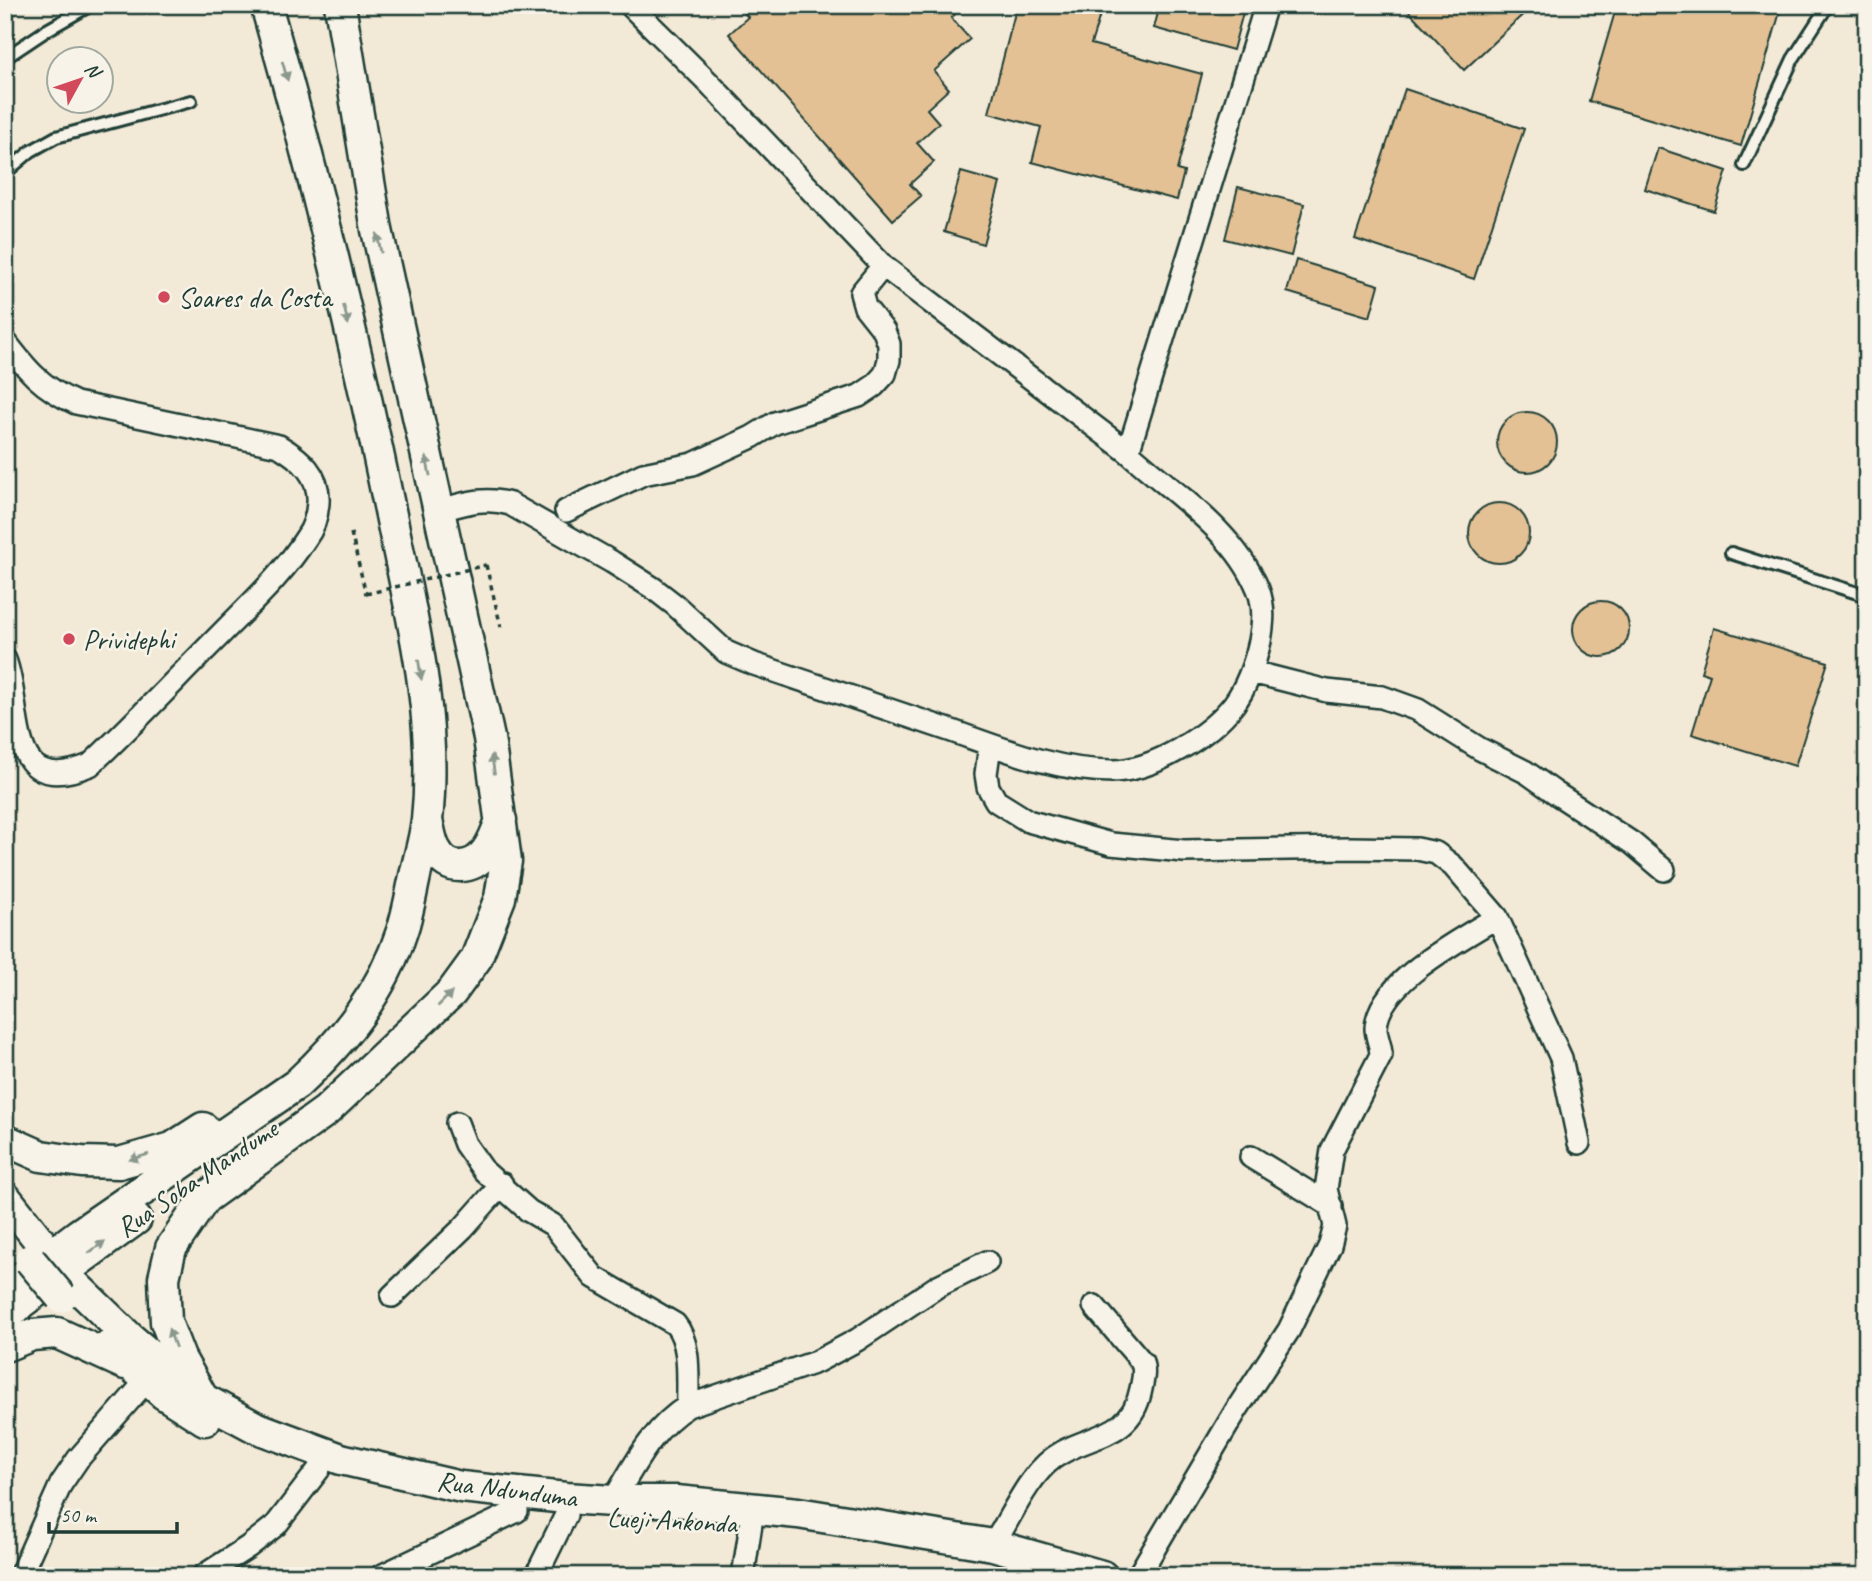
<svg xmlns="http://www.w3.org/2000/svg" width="1872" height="1581" font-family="Caveat,sans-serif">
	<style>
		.building { fill: #e3c195; stroke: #1f3d34; stroke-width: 2 }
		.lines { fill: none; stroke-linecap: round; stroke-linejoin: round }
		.lane-casing { stroke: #1f3d34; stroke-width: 16 }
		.street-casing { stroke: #1f3d34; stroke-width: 26 }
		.secondary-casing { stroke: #1f3d34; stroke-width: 35 }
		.path { stroke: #1f3d34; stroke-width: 3.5; stroke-dasharray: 5 5; stroke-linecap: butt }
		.lane { stroke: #f7f3e8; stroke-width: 10 }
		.street { stroke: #f7f3e8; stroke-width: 21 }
		.secondary { stroke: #f7f3e8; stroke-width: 30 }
		.secondary-bridge-casing { stroke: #1f3d34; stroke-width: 35; stroke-linecap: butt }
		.path-bridge { stroke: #1f3d34; stroke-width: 3.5; stroke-dasharray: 5 5; stroke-linecap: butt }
		.secondary-bridge { stroke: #f7f3e8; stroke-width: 30 }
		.oneway { fill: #8b988e }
		.poi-dot { fill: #d1495b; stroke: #f7f3e8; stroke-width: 2.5 }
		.labels { text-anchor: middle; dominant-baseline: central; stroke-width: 5; stroke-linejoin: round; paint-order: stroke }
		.poi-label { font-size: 28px; fill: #1f3d34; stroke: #f7f3e8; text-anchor: start }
		.street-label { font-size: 28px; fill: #1f3d34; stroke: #f7f3e8 }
	</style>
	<rect width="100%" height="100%" fill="#f3e9d7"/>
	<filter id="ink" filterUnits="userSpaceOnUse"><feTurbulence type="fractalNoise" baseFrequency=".0143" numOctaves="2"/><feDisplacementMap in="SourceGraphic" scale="14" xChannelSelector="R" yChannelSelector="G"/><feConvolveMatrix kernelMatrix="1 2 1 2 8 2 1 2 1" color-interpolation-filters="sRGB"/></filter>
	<g filter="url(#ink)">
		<!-- building -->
		<path class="building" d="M737,5H965L951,18L970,39L934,71L949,89L927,109L939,123L917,143L934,162L910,184L921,196L893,220L729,34L748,17Z
			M1017,5H1103L1091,44L1202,74L1177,170L1184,172L1177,200L1032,162L1041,127L989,113Z
			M1160,5H1245L1233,50L1154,28Z
			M1403,5H1533L1464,70Z
			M1617,5H1782L1741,146L1589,101Z
			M1405,89L1524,129L1474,279L1355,239Z
			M1658,148L1727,171L1714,211L1645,189Z
			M961,172L1000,183L983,244L944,232Z
			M1238,187L1304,204L1291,256L1225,239Z
			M1296,260L1379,285L1370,317L1287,292Z
			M1497 442a30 30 0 1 1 60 0a30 30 0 1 1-60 0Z
			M1469 533a30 30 0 1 1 60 0a30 30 0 1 1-60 0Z
			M1573 629a28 28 0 1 1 56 0a28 28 0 1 1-56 0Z
			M1714,628L1828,662L1795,766L1692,734L1710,675L1701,672Z"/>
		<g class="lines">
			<defs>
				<path id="lane" d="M5,58L47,30L91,5
					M1744,165L1793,59L1828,5
					M5,173L31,151L56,137L191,101
					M1731,553L1867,596
					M1865,779L1867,773"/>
				<path id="street" d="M630,5L709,83L883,266L1128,452
					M5,341C27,370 42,388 76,403L279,446C301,459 320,475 318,503C317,515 313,529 306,538C282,576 248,606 218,637C175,680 134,724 90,765C3,800 24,709 5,660
					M437,511C463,504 484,496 510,504L612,562L653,588L675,605L726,652L754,664C819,686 884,708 949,730C1001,748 1055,771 1112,771C1153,771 1209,736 1234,704C1247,686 1255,663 1260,641C1263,624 1265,607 1258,589C1234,531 1173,493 1128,452L1266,5
					M566,511L643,474L693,464L752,437L775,423L859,396L874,386L885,374L889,360V344L884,331L865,307L861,293L883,266
					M1252,672L1327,691L1382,697L1418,710L1480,749L1526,772L1557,794L1632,843L1664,870
					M990,745L986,774L988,787L996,801L1028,821L1111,844L1184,851L1349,848L1417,849L1436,853L1453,866L1497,917L1561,1058L1579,1143
					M457,1123L465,1144L484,1171L529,1211L553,1225L594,1277L675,1324C692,1344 687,1381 688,1406
					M1251,1157L1331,1206
					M392,1296L463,1228L502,1184
					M613,1501C634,1466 652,1428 688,1406L816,1362L857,1340L938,1286L987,1262
					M993,1545C1010,1519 1027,1478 1052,1459C1085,1433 1131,1442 1141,1389C1143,1379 1145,1372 1142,1362L1094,1306
					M20,1576L61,1484L78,1459L147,1380
					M203,1576L248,1547L276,1525L319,1469
					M381,1576L517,1511
					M536,1576L566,1515
					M743,1576L751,1524
					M1138,1576L1237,1409L1289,1330L1330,1245L1335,1226L1326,1189L1332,1150L1381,1055C1381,1045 1376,1037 1376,1028C1378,981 1461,940 1497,917"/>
				<path id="secondary" d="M427,821C430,831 431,844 437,852C442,861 450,866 460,866C484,866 494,840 501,820
					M5,1140L41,1156L82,1162L119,1163L172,1148L203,1128
					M5,1197L46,1249
					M75,1285L131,1339L203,1399L255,1427L341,1459L461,1487L566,1498L613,1501H676L798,1513L993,1545L1102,1576
					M5,1290L79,1234L297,1084C344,1040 382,993 402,931C408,913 411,894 415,876C419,857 425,838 427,820C438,718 411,613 391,515C356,344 314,173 266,5
					M5,1319L22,1302L136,1219
					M5,1346L32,1335L57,1333L125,1364
					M109,1346L164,1394L205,1420
					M203,1399L180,1358L166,1322L164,1278L171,1248L205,1198L326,1111L452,992L476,959L500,898L506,861L489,738L377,230L340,5"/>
			</defs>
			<!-- lane casing -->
			<use href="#lane" class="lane-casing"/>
			<!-- street casing -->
			<use href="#street" class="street-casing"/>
			<!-- secondary casing -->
			<use href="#secondary" class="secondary-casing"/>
			<!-- path -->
			<path class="path" d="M351,533L366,594
				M486,565L501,627"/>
			<!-- lane -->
			<use href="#lane" class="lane"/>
			<!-- street -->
			<use href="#street" class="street"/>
			<!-- secondary -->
			<use href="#secondary" class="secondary"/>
			<defs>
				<path id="secondary-bridge" d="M30,1260L61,1297"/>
			</defs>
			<!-- secondary-bridge casing -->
			<use href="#secondary-bridge" class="secondary-bridge-casing"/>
			<!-- path-bridge -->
			<path class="path-bridge" d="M366,594L486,565"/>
			<!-- secondary-bridge -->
			<use href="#secondary-bridge" class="secondary-bridge"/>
		</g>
		<!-- one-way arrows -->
		<defs><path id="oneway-solid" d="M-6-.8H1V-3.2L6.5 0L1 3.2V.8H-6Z" transform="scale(1.75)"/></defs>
		<g class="oneway">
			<use href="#oneway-solid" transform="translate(285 71) rotate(74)"/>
			<use href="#oneway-solid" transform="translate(379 243) rotate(-102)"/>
			<use href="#oneway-solid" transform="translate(346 315) rotate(76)"/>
			<use href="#oneway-solid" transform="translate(428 466) rotate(-102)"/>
			<use href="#oneway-solid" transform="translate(420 670) rotate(81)"/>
			<use href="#oneway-solid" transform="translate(493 764) rotate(-98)"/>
			<use href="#oneway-solid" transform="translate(445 999) rotate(-45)"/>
			<use href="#oneway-solid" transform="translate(139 1157) rotate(164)"/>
			<use href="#oneway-solid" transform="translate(97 1247) rotate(-36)"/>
			<use href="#oneway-solid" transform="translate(172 1338) rotate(-110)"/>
		</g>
	</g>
	<!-- markers -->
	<g class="poi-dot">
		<circle cx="164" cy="297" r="7"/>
		<circle cx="69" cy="639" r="7"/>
	</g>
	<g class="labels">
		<!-- poi labels -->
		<g class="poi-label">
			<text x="178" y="297">Soares da Costa</text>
			<text x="83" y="639">Prividephi</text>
		</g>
		<!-- street labels -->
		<g class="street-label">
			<text transform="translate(197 1178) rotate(-34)">Rua Soba Mandume</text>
			<text transform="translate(507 1489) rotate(7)">Rua Ndunduma</text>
			<text transform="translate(672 1520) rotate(3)">Lueji Ankonda</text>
		</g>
	</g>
	<!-- margin -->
	<rect width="1872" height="1581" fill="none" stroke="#f7f3e8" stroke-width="28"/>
	<rect x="14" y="14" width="1844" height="1553" fill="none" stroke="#1f3d34" stroke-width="2.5" filter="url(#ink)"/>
	<!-- north arrow -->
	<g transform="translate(80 80) rotate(50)"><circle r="33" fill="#f7f3e8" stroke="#a1aaa0" stroke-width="2"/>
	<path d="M0-5L12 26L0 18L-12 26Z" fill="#d1495b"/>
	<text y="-10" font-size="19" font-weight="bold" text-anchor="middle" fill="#1f3d34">N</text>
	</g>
	<!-- scale -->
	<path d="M49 1522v10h128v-10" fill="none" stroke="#1f3d34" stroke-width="3.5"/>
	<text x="60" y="1522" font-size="21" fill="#1f3d34" stroke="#f7f3e8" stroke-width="5" paint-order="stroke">50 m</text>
</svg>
